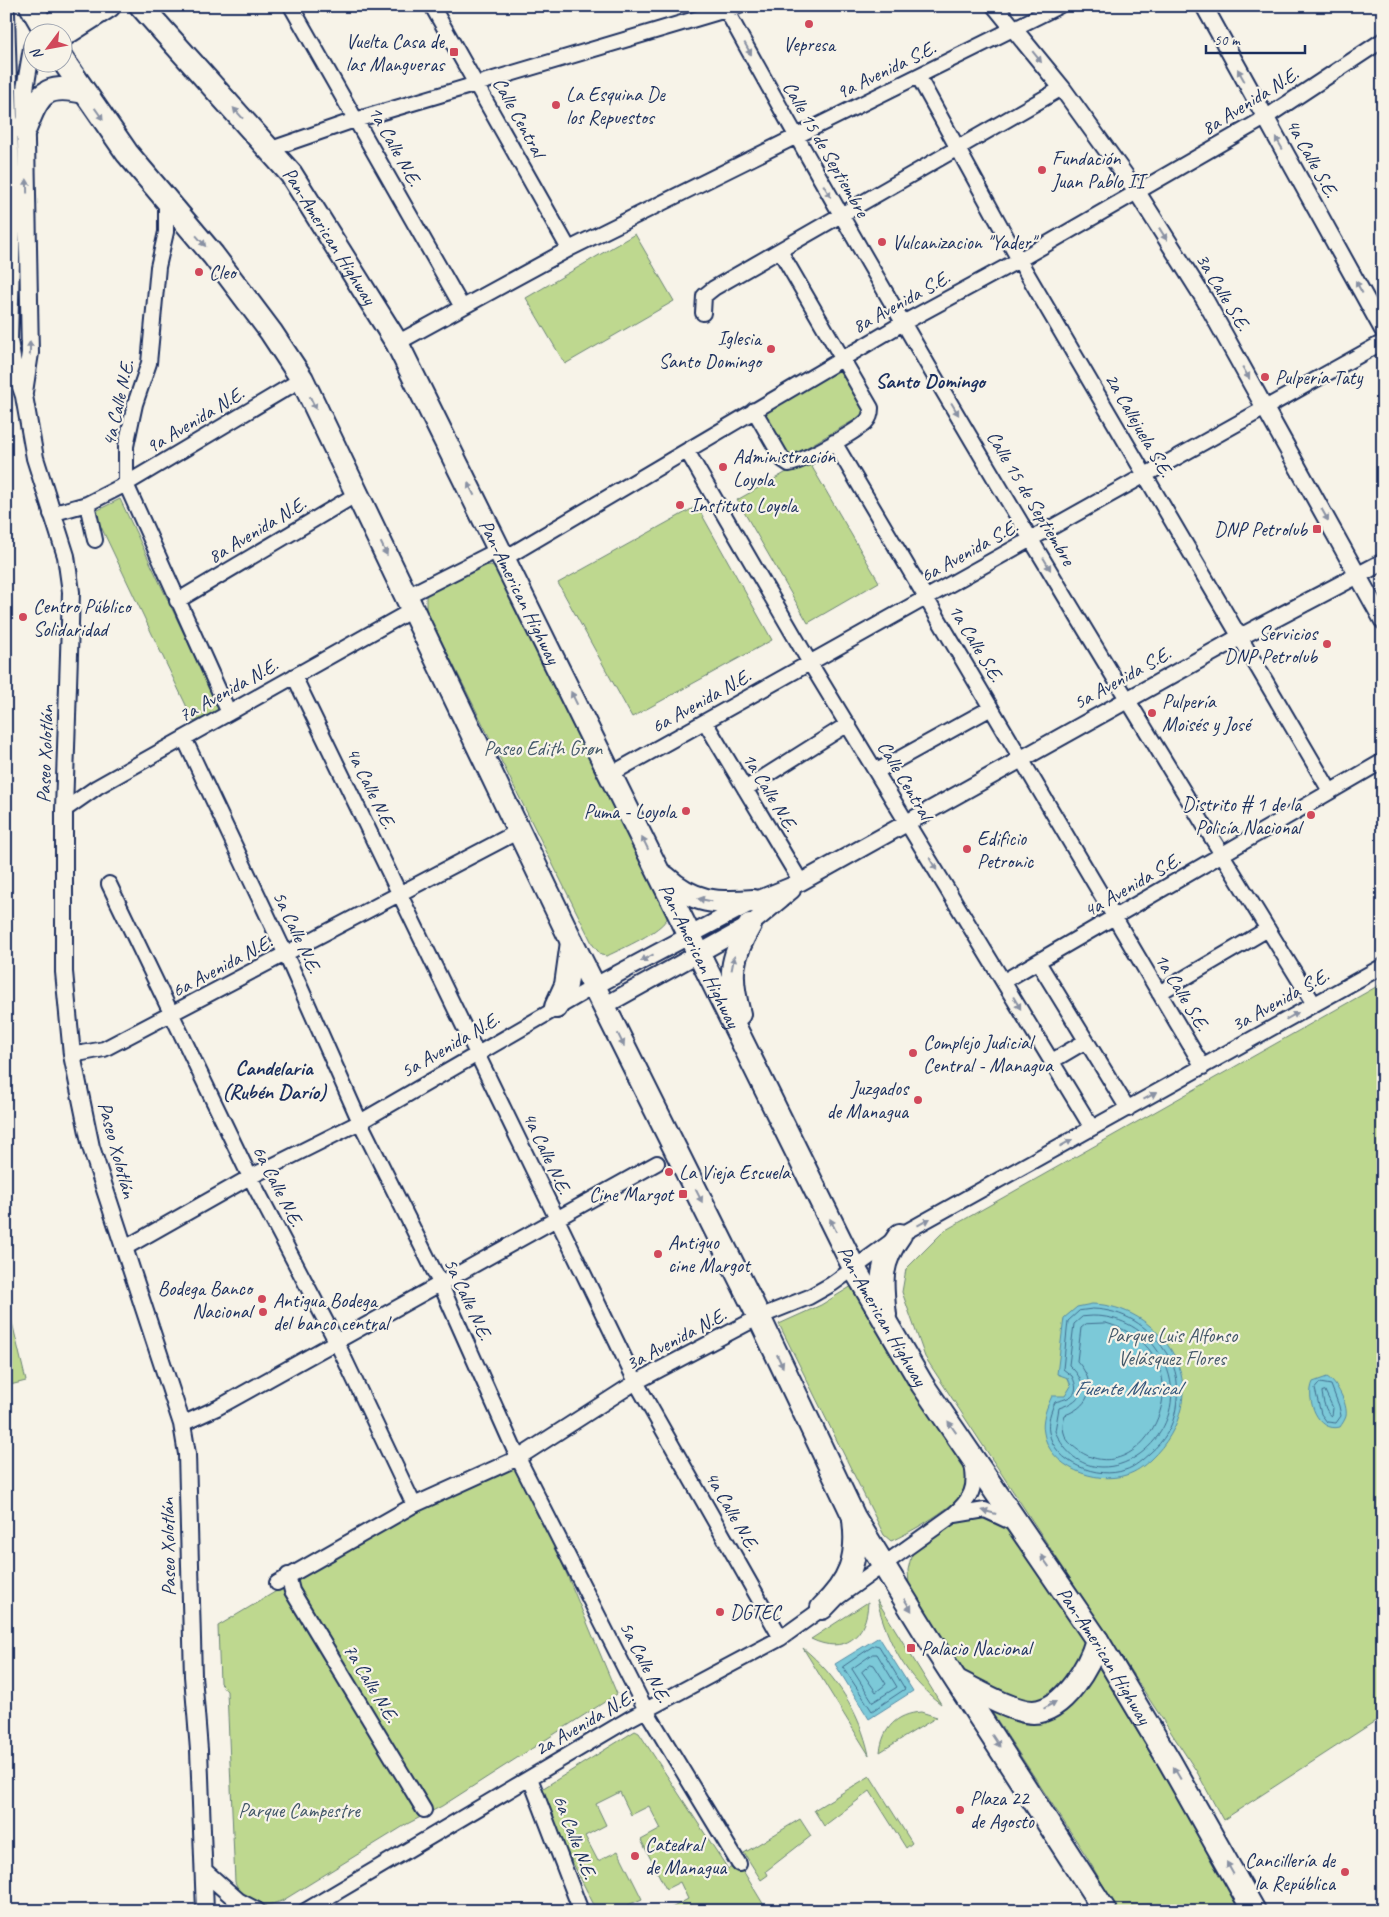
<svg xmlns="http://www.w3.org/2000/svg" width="1389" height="1917" font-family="Caveat,sans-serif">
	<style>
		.green { fill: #bed88f; stroke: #6c8476 }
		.water { fill: #7bc9d8; stroke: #558ba7 }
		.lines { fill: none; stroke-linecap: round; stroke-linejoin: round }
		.shore { stroke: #416d8f; stroke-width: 1 }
		.minor-casing { stroke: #1b2f5e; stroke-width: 18 }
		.tertiary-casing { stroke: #1b2f5e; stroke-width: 20 }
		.trunk-casing { stroke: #1b2f5e; stroke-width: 26 }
		.minor { stroke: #f7f3e8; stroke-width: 14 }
		.tertiary { stroke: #f7f3e8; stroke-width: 16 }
		.trunk { stroke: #f7f3e8; stroke-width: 22 }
		.oneway { fill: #8991a3 }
		.poi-dot { fill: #d1495b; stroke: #f7f3e8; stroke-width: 2 }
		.labels { text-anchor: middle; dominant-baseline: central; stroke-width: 4.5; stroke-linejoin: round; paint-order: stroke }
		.poi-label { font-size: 20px; fill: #1b2f5e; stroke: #f7f3e8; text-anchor: start }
		.street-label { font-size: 20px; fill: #1b2f5e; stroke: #f7f3e8 }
		.park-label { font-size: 20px; fill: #44596a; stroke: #f7f3e8 }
		.neighbourhood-label { font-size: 21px; font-weight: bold; fill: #1b2f5e; stroke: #f7f3e8 }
		.water-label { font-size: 21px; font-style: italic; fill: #33567c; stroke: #f7f3e8 }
	</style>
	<rect width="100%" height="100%" fill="#f7f3e8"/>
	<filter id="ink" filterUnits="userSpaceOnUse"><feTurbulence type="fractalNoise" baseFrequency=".02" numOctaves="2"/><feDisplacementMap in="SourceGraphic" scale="10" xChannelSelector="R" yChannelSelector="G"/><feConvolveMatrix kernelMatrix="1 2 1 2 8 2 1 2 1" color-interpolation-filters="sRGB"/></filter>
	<g filter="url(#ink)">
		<!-- green -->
		<path class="green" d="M635,234L674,301L565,364L526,298Z
			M838,371L845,374L865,410L863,415L790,457L786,454L767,420L766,412L830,373Z
			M808,460L879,582L808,623L737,500Z
			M120,499L220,710L194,722L94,512Z
			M697,506L772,640L632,717L558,583Z
			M491,565L501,576L668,917C661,932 623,948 607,956L601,955L593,945L426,610V595L484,566Z
			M1383,983V1716L1223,1820L1197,1772L925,1357L902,1292L906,1269L944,1231Z
			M852,1286L887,1349L966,1469C967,1475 969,1481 967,1488C960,1504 908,1534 891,1541L884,1535L779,1324L821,1305Z
			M6,1297L26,1381L6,1386Z
			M518,1458L617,1694L442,1806L407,1824L282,1901C258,1909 246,1907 235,1882L227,1691L220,1683L218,1626L315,1568Z
			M983,1516C1000,1521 1009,1530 1020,1543L1090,1652L1244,1911H1118L1085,1854L909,1586L908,1570L911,1557L918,1545L948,1522Z
			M877,1600L941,1704C906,1678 887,1642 877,1600Z
			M868,1602C867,1637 844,1655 811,1639Z
			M803,1648C836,1675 860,1713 869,1755Z
			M921,1712L937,1717L880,1752C883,1728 896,1714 921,1712Z
			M635,1731L639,1733L728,1869L739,1864L765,1907L756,1911H666L688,1899L680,1882L666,1889L641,1840L661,1829L649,1806L631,1815L620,1792L596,1804L606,1825L585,1836L598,1861L618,1851L642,1899L628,1905L630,1911H597L537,1792Z
			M870,1776L912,1843L906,1848L870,1791L824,1826L814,1810Z
			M800,1819L811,1836L766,1871L768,1875L761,1880L744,1853Z"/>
		<!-- water -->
		<path class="water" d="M1092,1304C1125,1305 1153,1322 1171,1350C1194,1387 1182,1430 1151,1459C1144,1466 1136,1472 1126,1475C1096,1485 1049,1467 1044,1433C1041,1420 1047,1407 1052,1396H1065L1071,1386L1068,1378L1057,1374L1064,1318L1077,1307Z
			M1327,1377C1337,1383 1348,1404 1346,1416C1345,1420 1342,1424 1340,1427C1318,1433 1305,1399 1313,1382Z
			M879,1637L913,1691L869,1719L835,1664Z"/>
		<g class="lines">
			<!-- shore -->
			<path class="shore" d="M1093,1309C1123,1310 1148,1325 1165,1351C1178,1369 1179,1387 1176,1408C1173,1427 1164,1441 1150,1453C1142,1460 1135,1467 1125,1470C1098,1480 1054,1463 1049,1432C1047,1422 1051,1411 1055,1402C1069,1398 1082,1396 1072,1376L1063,1369L1068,1321L1079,1311Z
				M1093,1316C1118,1316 1140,1327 1155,1347C1216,1428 1093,1519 1055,1431L1059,1408C1085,1400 1090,1384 1069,1365L1074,1324L1082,1317Z
				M1106,1323C1220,1356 1140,1505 1073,1446C1063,1438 1061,1427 1065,1415C1093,1405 1096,1382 1077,1361L1081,1328L1086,1324Z
				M1320,1383L1331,1385L1339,1406L1341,1416L1336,1423L1327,1422L1321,1414L1315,1389Z
				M1325,1391L1333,1408L1332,1416C1325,1412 1323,1400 1322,1392Z
				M875,1645L879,1646L905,1689L872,1711L843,1667Z
				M873,1654H877L897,1687L873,1702L852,1669Z
				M871,1664L874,1665L886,1684L876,1692L862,1672Z"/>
			<defs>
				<path id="minor" d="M291,6L462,307
					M432,6L569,249
					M724,6C910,345 1111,675 1314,1004
					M918,76L1019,260L1330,791
					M271,149L352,121L739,6
					M166,201V232L158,267L149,363L135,404L126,446V484L229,713
					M703,313L704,296L714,288L1062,88
					M397,343L569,249L1059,6
					M754,410L783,460L789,464C804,461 854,433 866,422C870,418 871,414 871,408L780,251
					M834,442L1203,1067
					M687,451L810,663L1092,1128
					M87,504L95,540
					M51,514L87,504L126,484L302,379
					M505,558L903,323L1019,260L1265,118L1383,40
					M407,596L500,549
					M177,601L357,494
					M294,676L636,1382L781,1638
					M705,722L801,882
					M184,738L286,955L360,1122L440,1283L518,1458L646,1710L739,1864
					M877,771L991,708
					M611,774L1383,342
					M745,789L848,724
					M64,810L97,787L414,609
					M109,884L250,1177L336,1341L414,1505
					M1038,962L1128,1109
					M1004,981L1383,761
					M1159,993L1268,929
					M72,1055L104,1049L519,831
					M1052,1061L1086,1041
					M123,1249L250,1177L360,1122L595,986
					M182,1424L217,1408L657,1163
					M955,1515L985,1510L1013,1523
					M288,1575L292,1591L424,1810
					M277,1583L414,1505L518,1458L636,1382L759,1317L809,1297L832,1284L900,1235L1383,966
					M530,1778L581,1911
					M305,1911L629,1719L781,1638L953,1515C971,1499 977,1488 972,1464"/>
				<path id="tertiary" d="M995,6L1062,88L1137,192L1205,300L1383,621
					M1204,6L1383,330
					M6,13L12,221L9,340L13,364L24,396L35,458L66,556L71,592L64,810V972L72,1055L91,1147L182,1424L187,1454L193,1676L199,1750L205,1911
					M24,392L30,353L25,89L32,48
					M595,986L754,901L801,882L1240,637L1383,562
					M604,1006L750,925L792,890
					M204,1871L238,1901L257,1911"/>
				<g id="trunk">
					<path d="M31,6L46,32"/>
					<path id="s1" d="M141,6L291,174L397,343L854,1268L922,1384L1097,1640L1170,1762L1254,1911"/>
					<path d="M45,31L73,6"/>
					<path d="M62,36L109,6"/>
					<path d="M62,59L127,153L213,255L271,332L302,379L572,942L759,1317L854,1517L928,1637L1105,1911"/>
					<path d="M25,129C39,94 44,83 84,92"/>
					<path d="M665,877C693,903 717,904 754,901"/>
					<path d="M556,1007L566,985L572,942"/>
					<path d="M739,1014C729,976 730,959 750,925"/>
					<path d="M885,1315C881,1282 879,1263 900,1235"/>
					<path d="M822,1608C850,1581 859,1558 854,1520"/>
					<path d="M957,1681C976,1690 1012,1712 1033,1712C1064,1711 1090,1665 1097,1640"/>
				</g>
			</defs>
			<!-- minor casing -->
			<use href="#minor" class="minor-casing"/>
			<!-- tertiary casing -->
			<use href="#tertiary" class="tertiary-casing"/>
			<!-- trunk casing -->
			<use href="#trunk" class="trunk-casing"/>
			<!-- minor -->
			<use href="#minor" class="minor"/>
			<!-- tertiary -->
			<use href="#tertiary" class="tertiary"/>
			<!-- trunk -->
			<use href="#trunk" class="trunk"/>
		</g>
		<!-- one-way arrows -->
		<defs><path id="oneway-solid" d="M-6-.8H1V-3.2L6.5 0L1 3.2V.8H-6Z" transform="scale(1.25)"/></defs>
		<g class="oneway">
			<use href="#oneway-solid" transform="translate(748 49) rotate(61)"/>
			<use href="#oneway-solid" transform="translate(1037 57) rotate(51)"/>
			<use href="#oneway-solid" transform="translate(1241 75) rotate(-119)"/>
			<use href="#oneway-solid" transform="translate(238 113) rotate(-132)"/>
			<use href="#oneway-solid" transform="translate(99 114) rotate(55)"/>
			<use href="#oneway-solid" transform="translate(1279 143) rotate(-120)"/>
			<use href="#oneway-solid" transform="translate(27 186) rotate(-91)"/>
			<use href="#oneway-solid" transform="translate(827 191) rotate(60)"/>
			<use href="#oneway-solid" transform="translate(1163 234) rotate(58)"/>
			<use href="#oneway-solid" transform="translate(201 241) rotate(49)"/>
			<use href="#oneway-solid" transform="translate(1359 287) rotate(-119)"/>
			<use href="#oneway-solid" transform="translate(30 348) rotate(-89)"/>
			<use href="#oneway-solid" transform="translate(1246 373) rotate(60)"/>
			<use href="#oneway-solid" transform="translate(313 403) rotate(64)"/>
			<use href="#oneway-solid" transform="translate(955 409) rotate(59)"/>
			<use href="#oneway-solid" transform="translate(471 489) rotate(-117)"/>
			<use href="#oneway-solid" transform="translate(1325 515) rotate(61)"/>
			<use href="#oneway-solid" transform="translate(384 549) rotate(64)"/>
			<use href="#oneway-solid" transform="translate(1047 564) rotate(60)"/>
			<use href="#oneway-solid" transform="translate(574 698) rotate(-116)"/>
			<use href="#oneway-solid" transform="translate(645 843) rotate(-116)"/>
			<use href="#oneway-solid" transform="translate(933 864) rotate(59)"/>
			<use href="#oneway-solid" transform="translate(705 900) rotate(-169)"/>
			<use href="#oneway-solid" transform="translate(647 958) rotate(151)"/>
			<use href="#oneway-solid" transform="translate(733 963) rotate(-79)"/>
			<use href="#oneway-solid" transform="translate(1017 1003) rotate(59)"/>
			<use href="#oneway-solid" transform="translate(1292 1016) rotate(-30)"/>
			<use href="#oneway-solid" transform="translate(621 1040) rotate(64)"/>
			<use href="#oneway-solid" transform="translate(1150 1096) rotate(-29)"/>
			<use href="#oneway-solid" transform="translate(1066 1143) rotate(-29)"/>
			<use href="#oneway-solid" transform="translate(699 1196) rotate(63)"/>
			<use href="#oneway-solid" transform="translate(924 1222) rotate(-29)"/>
			<use href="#oneway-solid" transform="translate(833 1225) rotate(-116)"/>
			<use href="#oneway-solid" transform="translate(780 1361) rotate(65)"/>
			<use href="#oneway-solid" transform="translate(952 1427) rotate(-125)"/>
			<use href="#oneway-solid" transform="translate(989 1512) rotate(-165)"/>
			<use href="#oneway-solid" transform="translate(1045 1561) rotate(-125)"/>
			<use href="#oneway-solid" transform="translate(908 1605) rotate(58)"/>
			<use href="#oneway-solid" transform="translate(1050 1705) rotate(-30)"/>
			<use href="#oneway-solid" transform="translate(996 1741) rotate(57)"/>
			<use href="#oneway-solid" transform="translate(1177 1773) rotate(-120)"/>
			<use href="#oneway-solid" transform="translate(1230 1868) rotate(-119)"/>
		</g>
	</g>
	<!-- markers -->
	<g class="poi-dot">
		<circle cx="809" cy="24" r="5"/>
		<rect x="449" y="47" width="10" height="10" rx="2.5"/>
		<circle cx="556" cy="105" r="5"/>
		<circle cx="1042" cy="170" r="5"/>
		<circle cx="882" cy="242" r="5"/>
		<circle cx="199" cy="272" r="5"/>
		<circle cx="771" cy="349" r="5"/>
		<circle cx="1265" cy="377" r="5"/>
		<circle cx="723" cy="467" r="5"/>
		<circle cx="680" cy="505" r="5"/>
		<rect x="1312" y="524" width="10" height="10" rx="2.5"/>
		<circle cx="23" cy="617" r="5"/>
		<circle cx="1327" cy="644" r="5"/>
		<circle cx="1152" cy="713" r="5"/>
		<circle cx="686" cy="811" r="5"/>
		<circle cx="1311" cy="815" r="5"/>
		<circle cx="967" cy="849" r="5"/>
		<circle cx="913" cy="1053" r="5"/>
		<circle cx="918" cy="1100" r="5"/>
		<circle cx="669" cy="1172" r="5"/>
		<rect x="678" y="1189" width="10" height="10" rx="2.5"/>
		<circle cx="658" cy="1254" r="5"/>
		<circle cx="262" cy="1299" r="5"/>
		<circle cx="263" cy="1312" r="5"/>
		<circle cx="720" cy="1612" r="5"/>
		<rect x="906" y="1643" width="10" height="10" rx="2.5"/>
		<circle cx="960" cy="1810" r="5"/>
		<circle cx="635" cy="1856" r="5"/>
		<circle cx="1345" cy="1872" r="5"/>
	</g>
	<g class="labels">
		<!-- poi labels -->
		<g class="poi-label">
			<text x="444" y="41" text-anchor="end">Vuelta Casa de<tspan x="444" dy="23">las Mangueras</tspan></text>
			<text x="809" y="44" text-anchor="middle">Vepresa</text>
			<text x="566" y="94">La Esquina De<tspan x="566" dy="23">los Repuestos</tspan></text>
			<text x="1052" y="158">Fundación<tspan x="1052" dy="23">Juan Pablo II</tspan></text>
			<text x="892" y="242">Vulcanizacion "Yader"</text>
			<text x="209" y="272">Cleo</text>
			<text x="761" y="338" text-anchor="end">Iglesia<tspan x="761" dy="23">Santo Domingo</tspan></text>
			<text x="1275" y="377">Pulpería Taty</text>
			<text x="733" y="456">Administración<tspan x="733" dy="23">Loyola</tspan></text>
			<text x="690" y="505">Instituto Loyola</text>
			<text x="1307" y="529" text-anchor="end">DNP Petrolub</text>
			<text x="33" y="606">Centro Público<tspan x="33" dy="23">Solidaridad</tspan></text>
			<text x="1317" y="633" text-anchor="end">Servicios<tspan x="1317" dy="23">DNP Petrolub</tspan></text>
			<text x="1162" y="701">Pulpería<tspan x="1162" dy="23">Moisés y José</tspan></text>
			<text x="1301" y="804" text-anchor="end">Distrito # 1 de la<tspan x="1301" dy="23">Policía Nacional</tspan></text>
			<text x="676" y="811" text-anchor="end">Puma - Loyola</text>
			<text x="977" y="838">Edificio<tspan x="977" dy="23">Petronic</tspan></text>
			<text x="923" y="1042">Complejo Judicial<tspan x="923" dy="23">Central - Managua</tspan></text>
			<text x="908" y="1088" text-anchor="end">Juzgados<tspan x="908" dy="23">de Managua</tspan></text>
			<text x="679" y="1172">La Vieja Escuela</text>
			<text x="673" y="1194" text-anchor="end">Cine Margot</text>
			<text x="668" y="1242">Antiguo<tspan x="668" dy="23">cine Margot</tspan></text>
			<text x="252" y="1288" text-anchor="end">Bodega Banco<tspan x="252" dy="23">Nacional</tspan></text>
			<text x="273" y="1300">Antigua Bodega<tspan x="273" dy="23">del banco central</tspan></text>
			<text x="730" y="1612">DGTEC</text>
			<text x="921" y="1648">Palacio Nacional</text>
			<text x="970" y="1798">Plaza 22<tspan x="970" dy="23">de Agosto</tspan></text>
			<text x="645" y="1844">Catedral<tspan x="645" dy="23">de Managua</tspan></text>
			<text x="1335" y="1860" text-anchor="end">Cancillería de<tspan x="1335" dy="23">la República</tspan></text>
		</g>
		<!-- street labels -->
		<g class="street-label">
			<text transform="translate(886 70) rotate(-26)">9a Avenida S.E.</text>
			<text transform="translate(1250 101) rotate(-32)">8a Avenida N.E.</text>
			<text transform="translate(519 117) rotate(61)">Calle Central</text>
			<text transform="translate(395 146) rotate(61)">1a Calle N.E.</text>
			<text transform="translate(826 149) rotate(60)">Calle 15 de Septiembre</text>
			<text transform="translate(1312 158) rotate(61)">4a Calle S.E.</text>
			<text stroke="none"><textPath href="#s1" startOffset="298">Pan-American Highway</textPath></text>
			<text transform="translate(1223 292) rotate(59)">3a Calle S.E.</text>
			<text transform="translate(901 302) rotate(-29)">8a Avenida S.E.</text>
			<text transform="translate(118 403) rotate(-77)">4a Calle N.E.</text>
			<text transform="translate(195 420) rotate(-31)">9a Avenida N.E.</text>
			<text transform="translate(1139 425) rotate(60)">2a Callejuela S.E.</text>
			<text transform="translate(1031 498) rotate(59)">Calle 15 de Septiembre</text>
			<text transform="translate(257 530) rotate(-31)">8a Avenida N.E.</text>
			<text transform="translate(969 551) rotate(-29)">6a Avenida S.E.</text>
			<text stroke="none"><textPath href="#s1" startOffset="702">Pan-American Highway</textPath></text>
			<text transform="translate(976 643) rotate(59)">1a Calle S.E.</text>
			<text transform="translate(1122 678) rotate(-29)">5a Avenida S.E.</text>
			<text transform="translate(228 690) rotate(-29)">7a Avenida N.E.</text>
			<text transform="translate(701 701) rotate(-29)">6a Avenida N.E.</text>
			<text transform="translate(45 754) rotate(-88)">Paseo Xolotlán</text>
			<text transform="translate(905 780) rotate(59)">Calle Central</text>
			<text transform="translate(371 788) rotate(64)">4a Calle N.E.</text>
			<text transform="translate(770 792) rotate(59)">1a Calle N.E.</text>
			<text transform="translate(1132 885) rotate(-30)">4a Avenida S.E.</text>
			<text transform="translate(297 932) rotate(65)">5a Calle N.E.</text>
			<text stroke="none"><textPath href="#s1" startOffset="1108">Pan-American Highway</textPath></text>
			<text transform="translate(222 966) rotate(-28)">6a Avenida N.E.</text>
			<text transform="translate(1182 992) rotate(59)">1a Calle S.E.</text>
			<text transform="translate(1280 1000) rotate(-29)">3a Avenida S.E.</text>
			<text transform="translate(450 1045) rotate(-30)">5a Avenida N.E.</text>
			<text transform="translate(117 1150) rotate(75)">Paseo Xolotlán</text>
			<text transform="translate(547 1153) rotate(65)">4a Calle N.E.</text>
			<text transform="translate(278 1186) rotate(63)">6a Calle N.E.</text>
			<text transform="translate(468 1299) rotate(65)">5a Calle N.E.</text>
			<text stroke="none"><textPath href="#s1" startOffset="1512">Pan-American Highway</textPath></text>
			<text transform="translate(676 1339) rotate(-28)">3a Avenida N.E.</text>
			<text transform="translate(732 1511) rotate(60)">4a Calle N.E.</text>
			<text transform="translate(168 1547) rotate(-91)">Paseo Xolotlán</text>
			<text stroke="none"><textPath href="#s1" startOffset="1918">Pan-American Highway</textPath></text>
			<text transform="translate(645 1662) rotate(63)">5a Calle N.E.</text>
			<text transform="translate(371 1683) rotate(59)">7a Calle N.E.</text>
			<text transform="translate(584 1723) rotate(-30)">2a Avenida N.E.</text>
			<text transform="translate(575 1837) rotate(69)">6a Calle N.E.</text>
		</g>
		<!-- park labels -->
		<g class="park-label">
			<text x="543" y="748">Paseo Edith Grøn</text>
			<text x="1172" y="1335">Parque Luis Alfonso<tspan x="1172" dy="23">Velásquez Flores</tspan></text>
			<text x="299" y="1810">Parque Campestre</text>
		</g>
		<!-- neighbourhood labels -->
		<g class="neighbourhood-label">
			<text x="930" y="381">Santo Domingo</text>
			<text x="274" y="1068">Candelaria<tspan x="274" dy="24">(Rubén Darío)</tspan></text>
		</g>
		<!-- water labels -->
		<g class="water-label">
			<text x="1127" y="1388">Fuente Musical</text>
		</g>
	</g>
	<!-- margin -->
	<rect width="1389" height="1917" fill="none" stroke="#f7f3e8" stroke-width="25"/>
	<rect x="12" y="12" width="1364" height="1892" fill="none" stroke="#1b2f5e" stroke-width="2" filter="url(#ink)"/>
	<!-- north arrow -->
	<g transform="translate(48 48) rotate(238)"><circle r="24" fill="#f7f3e8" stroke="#9fa5b1"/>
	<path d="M0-4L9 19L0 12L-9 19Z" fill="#d1495b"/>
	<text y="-8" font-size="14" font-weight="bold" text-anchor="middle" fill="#1b2f5e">N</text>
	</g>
	<!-- scale -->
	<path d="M1206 45v8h99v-8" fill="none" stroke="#1b2f5e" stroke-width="2.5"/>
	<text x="1214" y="45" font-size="15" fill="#1b2f5e" stroke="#f7f3e8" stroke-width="4" paint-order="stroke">50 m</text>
</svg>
